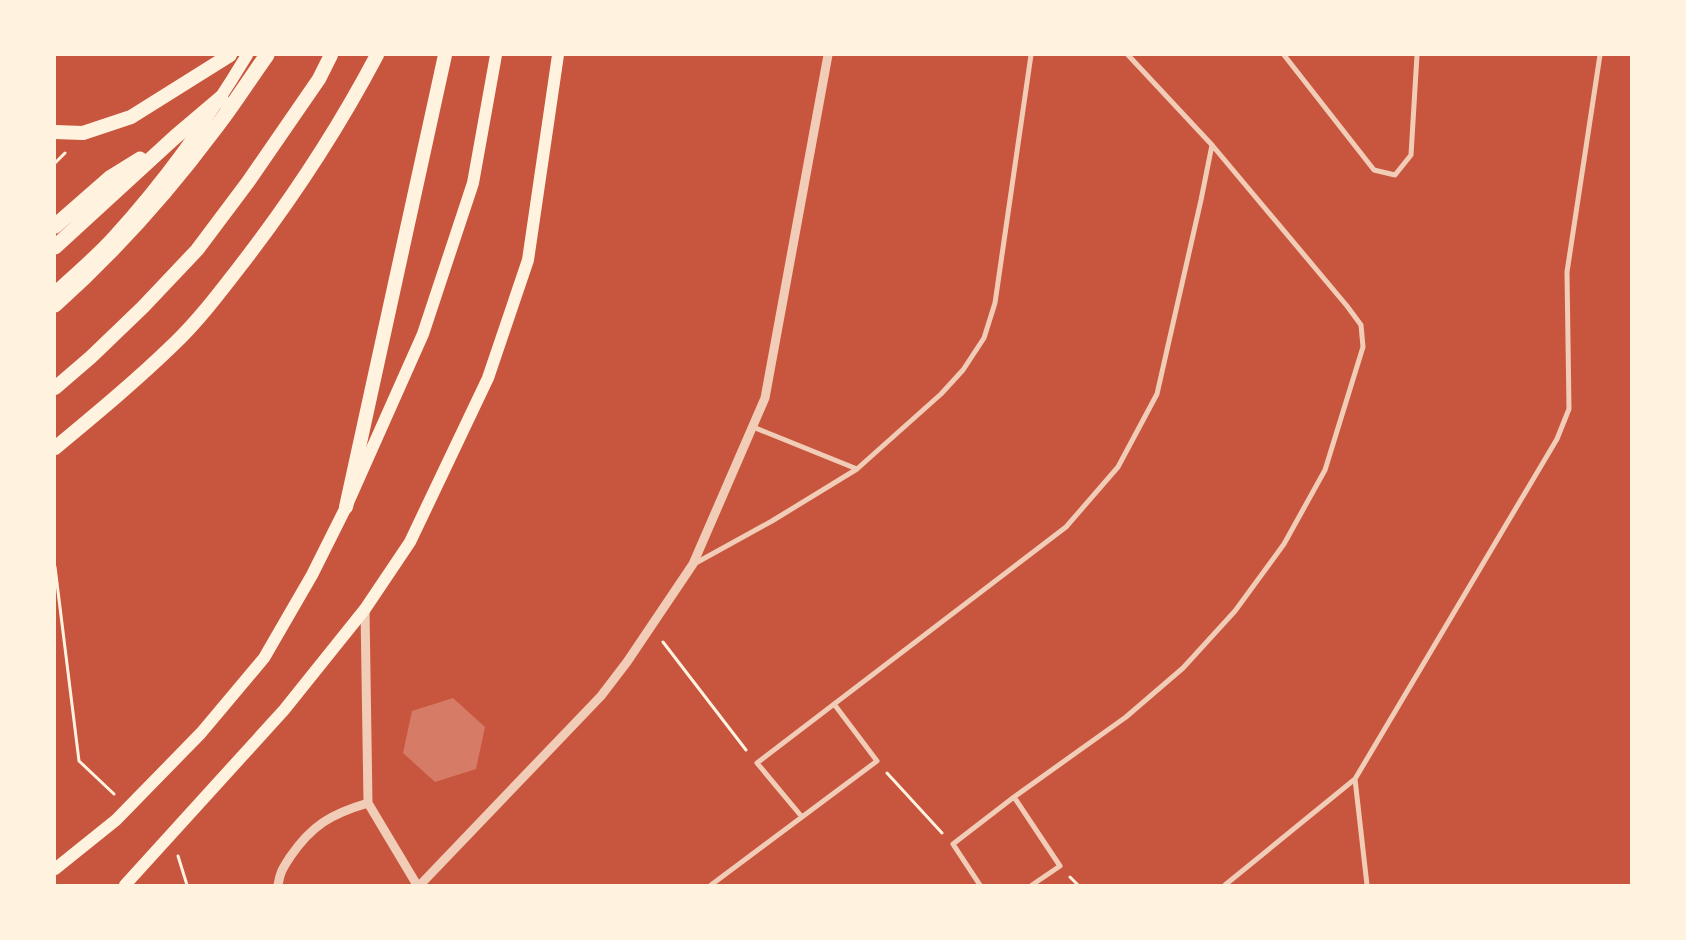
<svg xmlns="http://www.w3.org/2000/svg" width="1686" height="940" font-family="Raleway,sans-serif">
	<style>
		.building { fill: #d67c66 }
		.lines { fill: none; stroke-linecap: round; stroke-linejoin: round }
		.path { stroke: #fff3e0; stroke-width: 3 }
		.minor { stroke: #f1ccb7; stroke-width: 5 }
		.tertiary { stroke: #f1ccb7; stroke-width: 9 }
		.primary { stroke: #fff3e0; stroke-width: 12 }
		.trunk { stroke: #fff3e0; stroke-width: 14 }
		.motorway { stroke: #fff3e0; stroke-width: 15 }
	</style>
	<rect width="100%" height="100%" fill="#c8553d"/>
	<!-- building -->
	<path class="building" d="M453,698L485,727L476,769L435,782L403,753L412,711Z"/>
	<g class="lines">
		<!-- path -->
		<path class="path" d="M55,163L65,153
			M55,567L79,761L114,794
			M663,642L746,750
			M887,773L942,833
			M178,856L187,885
			M1070,877L1078,885"/>
		<!-- minor -->
		<path class="minor" d="M1284,55L1374,170L1395,175L1411,155L1417,55
			M753,427L857,469
			M694,564L772,521L857,469L941,394L963,370L984,338L995,303L1031,55
			M1355,779L1367,885
			M1014,797L1060,866L1032,885
			M802,817L757,763L1066,527L1118,467L1157,394L1201,200L1212,145
			M711,885L877,761L834,704
			M980,885L953,844L1014,797L1126,717L1183,668L1235,611L1284,544L1325,470L1363,347L1361,325L1347,306L1212,145L1128,55
			M1225,885L1355,779L1557,439L1569,409L1567,272L1600,55"/>
		<!-- tertiary -->
		<path class="tertiary" d="M365,609L368,803L417,885
			M278,885C280,872 283,868 290,857C312,825 331,814 368,803
			M420,885L601,696L627,662L693,564L765,398L828,55"/>
		<!-- primary -->
		<path class="primary" d="M55,292C74,274 95,257 113,237C164,181 208,120 247,55
			M55,869L116,820L201,733L264,658L312,575L346,507L423,334L473,183L496,55
			M125,885L284,710L365,609L410,542L488,378L528,260L558,55"/>
		<!-- trunk -->
		<path class="trunk" d="M55,132L83,133L131,117L230,55
			M55,388L91,357L143,307L197,250L248,182L319,79L331,55
			M55,448C96,414 137,380 175,343C199,320 220,292 241,265C292,199 338,129 377,55
			M346,507L445,55"/>
		<!-- motorway -->
		<path class="motorway" d="M55,226L111,177L140,159
			M55,247L175,137L221,98
			M55,305C113,253 167,193 214,130C233,106 249,80 267,55"/>
	</g>
	<!-- border -->
	<rect width="1686" height="940" fill="none" stroke="#fff3e0" stroke-width="112"/>
</svg>
